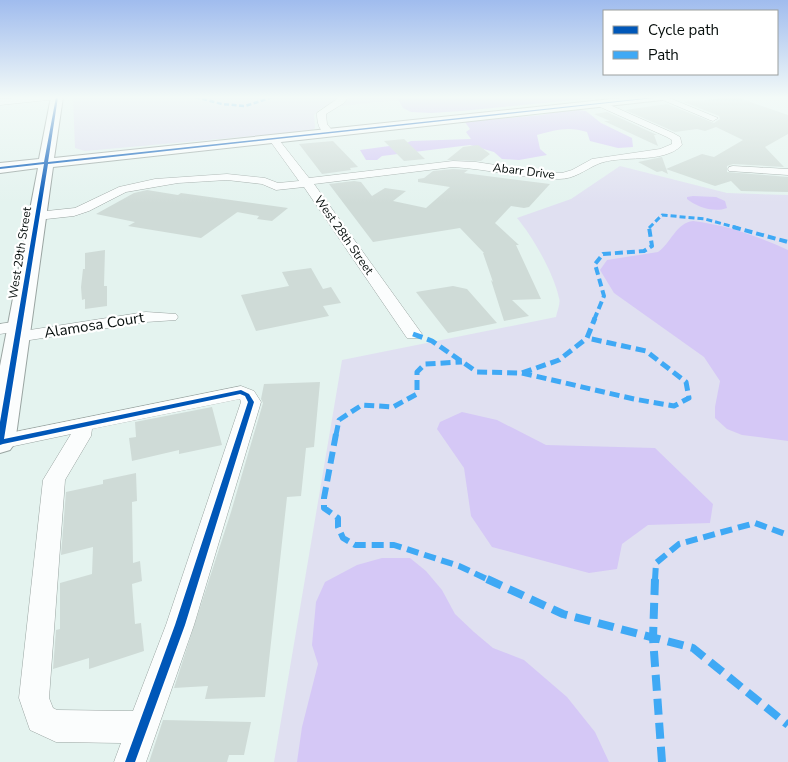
<svg xmlns="http://www.w3.org/2000/svg" width="788" height="762" font-family="'Nunito Sans',sans-serif">
	<style>
		.green { fill: #e0e0f1 }
		.water { fill: #d5c8f6 }
		.building { fill: #cfdbd7 }
		.lines { fill: none; stroke-linecap: round; stroke-linejoin: round }
		.street-casing { stroke: #9aa5a2; stroke-width: 1 }
		.secondary-casing { stroke: #9aa5a2; stroke-width: 2 }
		.street { fill: #fbfdfd; fill-rule: evenodd }
		.secondary { fill: #fbfdfd; fill-rule: evenodd }
		.quiet-far5 { stroke: #3fa9f5; stroke-width: 2.5; stroke-dasharray: 5 2.5; stroke-linecap: butt }
		.quiet-far4 { stroke: #3fa9f5; stroke-width: 3; stroke-dasharray: 6 3; stroke-linecap: butt }
		.quiet-far3 { stroke: #3fa9f5; stroke-width: 4; stroke-dasharray: 8 4; stroke-linecap: butt }
		.quiet-far2 { stroke: #3fa9f5; stroke-width: 5; stroke-dasharray: 10 5; stroke-linecap: butt }
		.quiet-far1 { stroke: #3fa9f5; stroke-width: 6; stroke-dasharray: 12 6; stroke-linecap: butt }
		.quiet { stroke: #3fa9f5; stroke-width: 8; stroke-dasharray: 16 8; stroke-linecap: butt }
		.cycleway-casing { stroke: #fff; stroke-width: 3 }
		.cycleway { fill: #0057b8; fill-rule: evenodd }
		.labels { text-anchor: middle; dominant-baseline: central; stroke-width: 4.5; stroke-linejoin: round; paint-order: stroke }
		.far-street-label { font-size: 12px; fill: #060e0c; stroke: #fff }
		.street-label { font-size: 15px; fill: #060e0c; stroke: #fff }
	</style>
	<rect width="100%" height="100%" fill="#e4f3ef"/>
	<!-- green -->
	<path class="green" d="M73,97H403L398,100L321,108L314,115L315,128L311,131L85,151L75,148Z
		M620,166L727,193L788,195V762H274L342,360L556,317C557,311 561,303 559,298C554,274 533,237 517,218L571,199Z"/>
	<!-- water -->
	<path class="water" d="M403,97H604L462,111L431,113L411,112L403,108L398,99Z
		M571,109L586,111L601,123L632,138L633,147L618,148L590,141L587,132C569,126 555,130 537,135L540,149L547,155L519,160L502,159L494,152L470,145L382,156L377,160H366L360,150L404,144L411,141L471,139L466,132L470,129L465,122L541,115Z
		M693,196L716,197L725,201L727,208C714,213 697,207 687,199V197Z
		M693,221C726,225 758,236 788,250V441L742,435L727,429L715,418V407L720,381L704,357L614,293L600,270L607,260L658,252C671,243 676,223 693,221Z
		M462,412L497,420L546,445L655,448L713,504L710,523L648,525L622,544L617,569L589,573L492,547L471,516L464,468L437,429L440,422Z
		M382,558H410L426,571L442,590L455,614L474,632L493,648L524,660L567,697L595,732L609,762H297L302,727L318,664L312,645L316,602L325,582L357,565Z"/>
	<!-- building -->
	<path class="building" d="M736,97L788,115V134L765,147L784,167L733,164L727,166V172L788,177V192L741,191L731,181L715,186L666,169L702,154L714,157L743,140L716,127L705,131L697,129L675,132L625,110L667,104L714,123L720,119L719,116L684,102Z
		M607,112L657,135H654L658,146L604,121H610L594,114Z
		M404,139L425,159L404,161L384,141Z
		M333,141L358,167L350,168L351,170L322,174L299,144Z
		M478,145L490,154L481,161L447,160L463,147Z
		M662,157L668,174L662,171L657,172L638,162Z
		M453,169L468,170L464,173L550,184L529,207L524,208L511,206L495,223L519,245H516L541,299L512,300L529,316L504,321L491,280L493,282L483,253H484L460,228L373,242L329,184L354,181L361,182L372,196L385,188L406,191L393,201L426,208L450,187L418,182V179L424,178L433,171Z
		M147,190L178,195L181,193L288,208L272,221L257,219L259,216L237,212L246,206L201,238L128,226L135,222L96,214L134,193Z
		M105,250L104,286H107V306L85,309V299L82,300L81,287L83,269H85V253Z
		M311,268L323,289L331,287L341,303L323,306L329,316L256,331L241,295L289,286L282,272Z
		M453,286L467,289L497,323L448,333L416,292Z
		M320,382L314,447L306,448L301,496L287,497L265,697L205,699L208,686L174,688L231,512L263,403L261,399L264,384Z
		M212,407L222,445L179,454V450L132,461L129,438L136,437L135,422Z
		M136,473L137,501L132,502L133,563L140,561L142,581L132,584L135,624L141,623L144,651L89,669V658L53,669L56,630L60,629V583L92,574L93,547L61,555L66,492L103,484V480Z
		M163,720L251,722L244,755H229L227,762H149Z"/>
	<g class="lines">
		<defs>
			<path id="street" d="M31,97H61L57,99L0,105V99Z
				M340,97H348L344,103L326,114L327,124L334,133L329,136C319,132 317,123 317,113Z
				M656,97H667L718,118L713,121L710,120Z
				M601,101L673,133L680,137L682,145C663,165 621,154 598,164C584,170 575,179 559,179C524,179 489,169 453,167L314,184L422,334L419,338H407L304,187L276,190L262,184L227,180L178,183L126,192L89,211L74,216L37,220L31,216L37,212L75,208L119,187L155,179L227,174L265,178L278,183L299,181L268,138L273,135L276,136L309,178L453,161L476,162L542,172L562,173L572,170L592,159L660,149L672,144V140L667,137L598,106V102Z
				M733,166L788,169V175L729,171L728,169L729,167Z
				M146,312L176,314L178,317L176,320L146,322L17,342L11,341L8,337L11,333L17,332Z
				M19,321L25,322L27,326L25,330L0,334V324Z
				M241,386L254,391L261,402L194,625L146,762H114L121,743L56,742L30,730L19,698L43,480L71,434L0,449V435ZM240,399L241,402L166,625L133,711L57,710L53,708L49,698L65,480L91,436L92,429Z"/>
			<path id="secondary" d="M51,97H63L54,158L631,97H668L662,100L53,167L15,443L10,450L0,453V366L38,168L0,173V163L39,159Z"/>
		</defs>
		<!-- street casing -->
		<use href="#street" class="street-casing"/>
		<!-- secondary casing -->
		<use href="#secondary" class="secondary-casing"/>
		<!-- street -->
		<use href="#street" class="street"/>
		<!-- secondary -->
		<use href="#secondary" class="secondary"/>
		<!-- quiet-far5 -->
		<path class="quiet-far5" d="M195,97L222,104L245,106L273,97
			M244,97H247"/>
		<!-- quiet-far4 -->
		<path class="quiet-far4" d="M649,228L662,215L705,219L738,228"/>
		<!-- quiet-far3 -->
		<path class="quiet-far3" d="M733,227L788,242
			M594,320L604,296L595,264L603,254L644,251L652,246L649,227"/>
		<!-- quiet-far2 -->
		<path class="quiet-far2" d="M413,334L432,341L477,372L522,373L559,360L587,338L595,318
			M522,373L634,399L674,406L689,398L686,382L646,351L587,338
			M336,435L339,420L362,405L393,407L417,394V372L425,364L462,362"/>
		<!-- quiet-far1 -->
		<path class="quiet-far1" d="M336,434L324,498V508L338,518V527L343,538L355,545H394L459,566L489,580
			M655,580L656,563L679,544L755,523L788,535"/>
		<!-- quiet -->
		<path class="quiet" d="M487,579L563,614L693,648L788,725
			M655,579L653,638L662,762"/>
		<defs>
			<path id="cycleway" d="M56,97H58L48,162L656,97H663L48,164L4,439L241,390L249,394L254,402L185,625L135,762H125L175,625L248,402L245,396L240,394L3,444L0,445V422L44,164L0,169V167L44,162Z"/>
		</defs>
		<!-- cycleway casing -->
		<use href="#cycleway" class="cycleway-casing"/>
		<!-- cycleway -->
		<use href="#cycleway" class="cycleway"/>
	</g>
	<!-- sky -->
	<linearGradient id="sky" x2="0" y2="1"><stop stop-color="#a0bcee"/><stop offset="0.48" stop-color="#f3faf8"/><stop offset="1" stop-color="#f3faf8" stop-opacity="0"/></linearGradient>
	<rect width="788" height="203" fill="url(#sky)"/>
	<g class="labels">
		<!-- far-street labels -->
		<g class="far-street-label">
			<text transform="translate(524 171) rotate(7)">Abarr Drive</text>
			<text transform="translate(344 235) rotate(55)">West 28th Street</text>
			<text transform="translate(20 253) rotate(-81)">West 29th Street</text>
		</g>
		<!-- street labels -->
		<g class="street-label">
			<text transform="translate(94 325) rotate(-9)">Alamosa Court</text>
		</g>
	</g>
	<!-- legend -->
	<rect x="603" y="10" width="175" height="65" fill="#ffffff" stroke="#9b9f9e"/>
	<rect x="613" y="26" width="25" height="8" fill="#0057b8" stroke="#9b9f9e"/>
	<text x="648" y="35" font-size="15" fill="#060e0c">Cycle path</text>
	<rect x="613" y="51" width="25" height="8" fill="#3fa9f5" stroke="#9b9f9e"/>
	<text x="648" y="60" font-size="15" fill="#060e0c">Path</text>
</svg>
